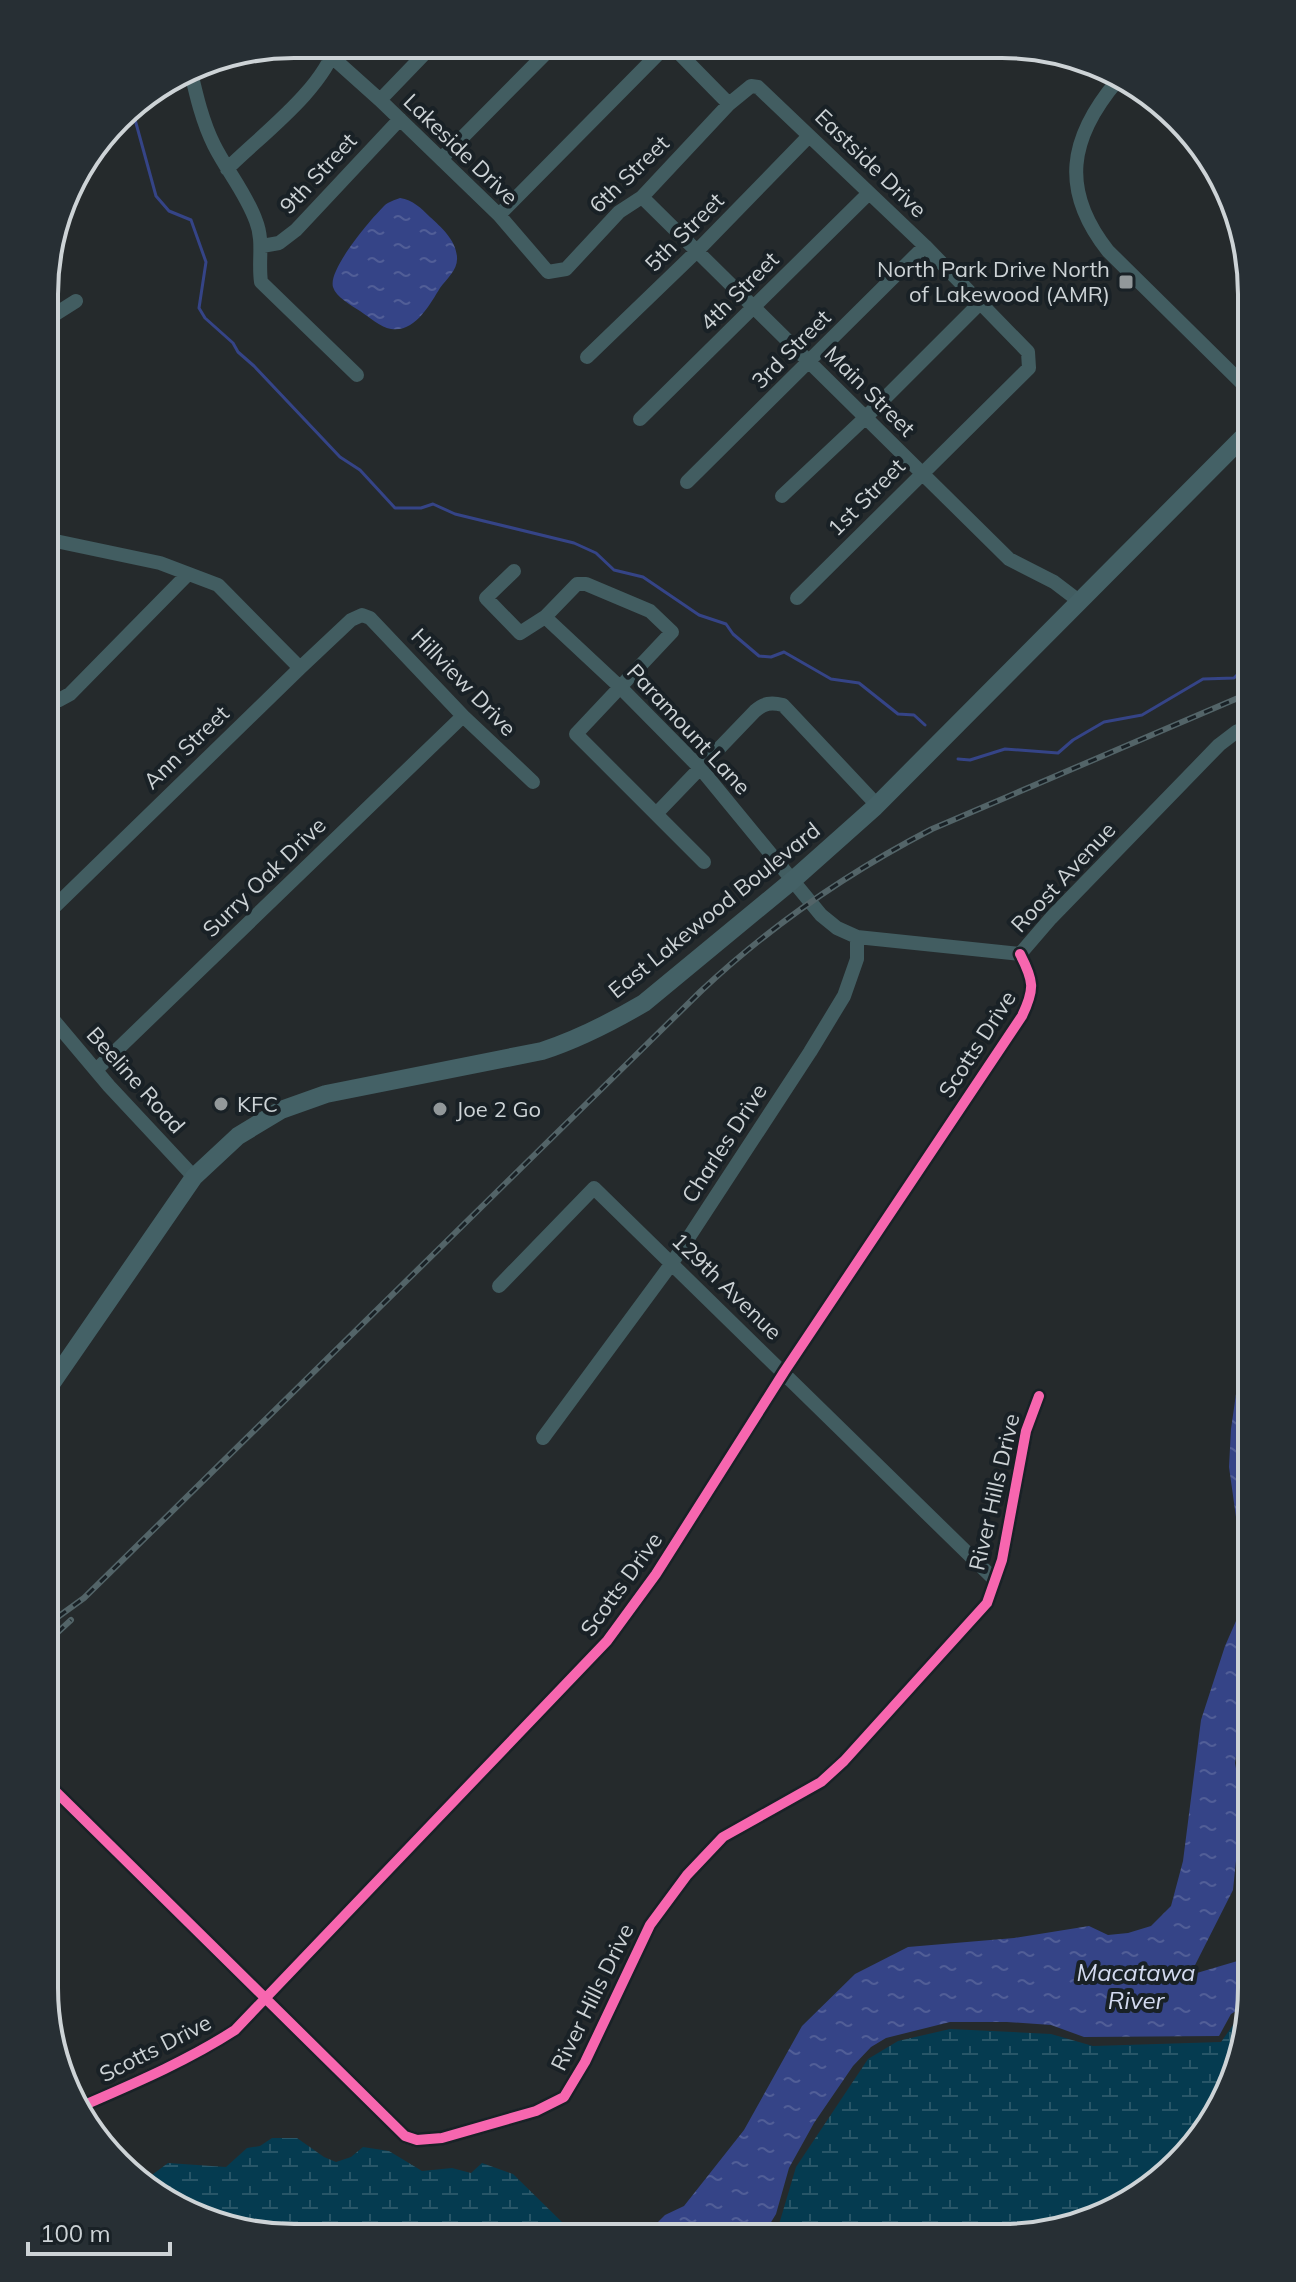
<svg xmlns="http://www.w3.org/2000/svg" width="1296" height="2282" font-family="Mulish,sans-serif">
	<style>
		.wetland { fill: url(#wetland-marsh) }
		.water { fill: url(#water-ripples) }
		.lines { fill: none; stroke-linecap: round; stroke-linejoin: round }
		.stream { stroke: #354487; stroke-width: 3 }
		.minor { stroke: #425d61; stroke-width: 14 }
		.major { stroke: #446166; stroke-width: 18 }
		.rail-casing { stroke: #536468; stroke-width: 6 }
		.rail { stroke: #192126; stroke-width: 3; stroke-dasharray: 9; stroke-linecap: butt }
		.cycleway-casing { stroke: #192126; stroke-width: 15 }
		.cycleway { stroke: #f766af; stroke-width: 10 }
		.poi-dot { fill: #92989a; stroke: #192126; stroke-width: 3 }
		.labels { text-anchor: middle; dominant-baseline: central; stroke-width: 8; stroke-linejoin: round; paint-order: stroke }
		.street-label { font-size: 22px; fill: #cdd3d6; stroke: #192126 }
		.poi-label { font-size: 22px; fill: #cdd3d6; stroke: #192126; text-anchor: start }
		.water-label { font-size: 24px; font-style: italic; fill: #d3daef; stroke: #192126 }
		.rim { fill: none; stroke: #cdd3d6; stroke-width: 4 }
	</style>
	<defs>
		<pattern id="wetland-marsh" width="20" height="14" patternUnits="userSpaceOnUse" patternTransform="scale(2)"><rect width="20" height="14" fill="#053b50"/><path d="M1 5h8M5 5V1M11 12h8M15 12V8" fill="none" stroke="#285668"/></pattern>
		<pattern id="water-ripples" width="26" height="14" patternUnits="userSpaceOnUse" patternTransform="scale(2)"><rect width="26" height="14" fill="#354487"/><path d="M2 4q2-2 4 0t4 0M15 11q2-2 4 0t4 0" fill="none" stroke="#515e97"/></pattern>
	</defs>
	<rect width="100%" height="100%" fill="#252a2c"/>
	<!-- wetland -->
	<path class="wetland" d="M1250,2012L1233,2083L1200,2141L1141,2196L1083,2225L1002,2238L770,2237L780,2221L796,2167L868,2059L898,2041L950,2029L1051,2034L1093,2046L1221,2042L1238,2018Z
		M272,2138H297L324,2157L336,2162L351,2157L363,2147L389,2151L422,2171L452,2168L471,2173L482,2163L513,2174L565,2225L570,2237L261,2236L198,2219L141,2183L168,2163L226,2167L247,2148L260,2146Z"/>
	<!-- water -->
	<path class="water" d="M400,198C413,200 421,208 430,217C441,227 456,240 457,257C458,270 447,278 440,288C430,304 415,333 391,329C380,327 369,317 360,311C351,305 336,297 333,287C328,269 371,219 384,206C388,202 395,200 400,198Z
		M1252,1282V1683L1244,1701L1235,1763L1242,1802L1233,1890L1190,1975L1251,1957V2002L1231,2014L1219,2036L1084,2037L1051,2025L1007,2022H950L886,2038L871,2047L853,2066L814,2123L789,2168L776,2214L762,2237H643L665,2215L684,2206L744,2130L802,2026L855,1974L908,1947L1014,1938L1089,1926L1108,1935L1128,1933L1151,1926L1171,1906L1183,1861L1201,1720L1225,1646L1243,1605L1245,1581L1229,1467L1231,1429Z"/>
	<g class="lines">
		<!-- stream -->
		<path class="stream" d="M131,105L156,196L169,211L191,220L206,262L199,308L205,318L233,343L238,352L254,366L340,457L360,470L395,508H421L433,504L455,514L574,543L596,553L614,570L643,577L699,615L726,624L733,634L759,656L771,657L784,652L831,679L859,683L898,714L914,715L925,725
			M958,759L970,760L1005,749L1058,753L1073,740L1104,722L1142,715L1203,679L1234,678L1252,660"/>
		<!-- minor -->
		<path class="minor" d="M307,44L311,49L332,57L380,100L499,215L548,272L566,269L619,212L642,197L729,104L751,86L758,87L925,246L1028,352L1029,368L797,598
			M672,46L729,104
			M190,68C196,94 202,121 214,145C227,171 246,193 256,221C264,241 258,261 261,282L357,375
			M1117,81C1069,138 1060,190 1108,251L1252,393
			M380,100L433,45
			M441,159L553,46
			M227,169C260,136 324,89 336,44
			M642,197L1009,559L1054,582L1079,601
			M499,215L666,46
			M262,246L279,243L296,230L400,119
			M46,320L76,301
			M587,357L697,251L809,136
			M640,419L869,193
			M687,482L925,246
			M782,496L865,418L980,303
			M46,539L160,563L218,585L300,668
			M514,571L486,598L520,633L545,617L577,584H586L650,611L672,632L576,734L704,862
			M545,617L621,688L701,769L821,915L837,928L857,937L1020,954L1051,918L1219,745L1236,732L1252,725
			M46,698L59,700L70,694L187,575
			M656,814L755,711C764,703 771,702 783,705L877,805
			M45,916L300,668L351,620L362,615L370,618L463,716L533,782
			M45,1010L109,1086L194,1177
			M96,1070L463,716
			M499,1286L594,1188L995,1580
			M543,1438L672,1263L810,1052L844,996L857,959V937
			M44,1780L405,2136L417,2140L442,2138L536,2111L564,2097L585,2062L650,1925L687,1875L723,1837L821,1782L844,1761L987,1603L1002,1560L1026,1431L1039,1396
			M82,2106C135,2083 187,2061 235,2030L607,1641L656,1574L784,1372L1022,1016C1035,989 1034,981 1020,954"/>
		<!-- major -->
		<path class="major" d="M45,1393L194,1177L238,1136L281,1110L326,1094L542,1051C579,1039 610,1023 644,1003L793,880L875,807L1252,428"/>
		<defs>
			<path id="rail" d="M44,1627L84,1598L700,992C770,926 847,873 932,829L1252,692
				M44,1645L71,1620"/>
		</defs>
		<!-- rail casing -->
		<use href="#rail" class="rail-casing"/>
		<!-- rail -->
		<use href="#rail" class="rail"/>
		<defs>
			<path id="cycleway" d="M44,1780L405,2136L417,2140L442,2138L536,2111L564,2097L585,2062L650,1925L687,1875L723,1837L821,1782L844,1761L987,1603L1002,1560L1026,1431L1039,1396
				M82,2106C135,2083 187,2061 235,2030L607,1641L656,1574L784,1372L1022,1016C1035,989 1034,981 1020,954"/>
		</defs>
		<!-- cycleway casing -->
		<use href="#cycleway" class="cycleway-casing"/>
		<!-- cycleway -->
		<use href="#cycleway" class="cycleway"/>
	</g>
	<!-- markers -->
	<g class="poi-dot">
		<rect x="1118" y="274" width="16" height="16" rx="4"/>
		<circle cx="221" cy="1104" r="8"/>
		<circle cx="440" cy="1109" r="8"/>
	</g>
	<g class="labels">
		<!-- street labels -->
		<g class="street-label">
			<text transform="translate(461 149) rotate(44)">Lakeside Drive</text>
			<text transform="translate(871 163) rotate(44)">Eastside Drive</text>
			<text transform="translate(318 173) rotate(-47)">9th Street</text>
			<text transform="translate(629 174) rotate(-44)">6th Street</text>
			<text transform="translate(684 232) rotate(-45)">5th Street</text>
			<text transform="translate(739 291) rotate(-45)">4th Street</text>
			<text transform="translate(791 349) rotate(-45)">3rd Street</text>
			<text transform="translate(870 391) rotate(45)">Main Street</text>
			<text transform="translate(866 497) rotate(-45)">1st Street</text>
			<text transform="translate(464 682) rotate(46)">Hillview Drive</text>
			<text transform="translate(689 729) rotate(47)">Paramount Lane</text>
			<text transform="translate(186 747) rotate(-44)">Ann Street</text>
			<text transform="translate(264 877) rotate(-44)">Surry Oak Drive</text>
			<text transform="translate(1063 877) rotate(-47)">Roost Avenue</text>
			<text transform="translate(714 910) rotate(-39)">East Lakewood Boulevard</text>
			<text transform="translate(977 1044) rotate(-57)">Scotts Drive</text>
			<text transform="translate(136 1080) rotate(48)">Beeline Road</text>
			<text transform="translate(724 1143) rotate(-57)">Charles Drive</text>
			<text transform="translate(727 1286) rotate(44)">129th Avenue</text>
			<text transform="translate(994 1492) rotate(-77)">River Hills Drive</text>
			<text transform="translate(621 1584) rotate(-54)">Scotts Drive</text>
			<text transform="translate(592 1997) rotate(-64)">River Hills Drive</text>
			<text transform="translate(155 2048) rotate(-27)">Scotts Drive</text>
		</g>
		<!-- poi labels -->
		<g class="poi-label">
			<text x="1110" y="269" text-anchor="end">North Park Drive North<tspan x="1110" dy="25">of Lakewood (AMR)</tspan></text>
			<text x="237" y="1104">KFC</text>
			<text x="456" y="1109">Joe 2 Go</text>
		</g>
		<!-- water labels -->
		<g class="water-label">
			<text x="1136" y="1972">Macatawa<tspan x="1136" dy="28">River</tspan></text>
		</g>
	</g>
	<!-- crop -->
	<path d="M0 0H1296V2282H0ZM294 58H1002A236 236 0 0 1 1238 294V1988A236 236 0 0 1 1002 2224H294A236 236 0 0 1 58 1988V294A236 236 0 0 1 294 58Z" fill="#272f34" fill-rule="evenodd"/>
	<path class="rim" d="M294 58H1002A236 236 0 0 1 1238 294V1988A236 236 0 0 1 1002 2224H294A236 236 0 0 1 58 1988V294A236 236 0 0 1 294 58Z"/>
	<!-- scale -->
	<path d="M28 2242v12h142v-12" fill="none" stroke="#cdd3d6" stroke-width="4"/>
	<text x="40" y="2242" font-size="24" fill="#cdd3d6" stroke="#192126" stroke-width="6" paint-order="stroke">100 m</text>
</svg>
